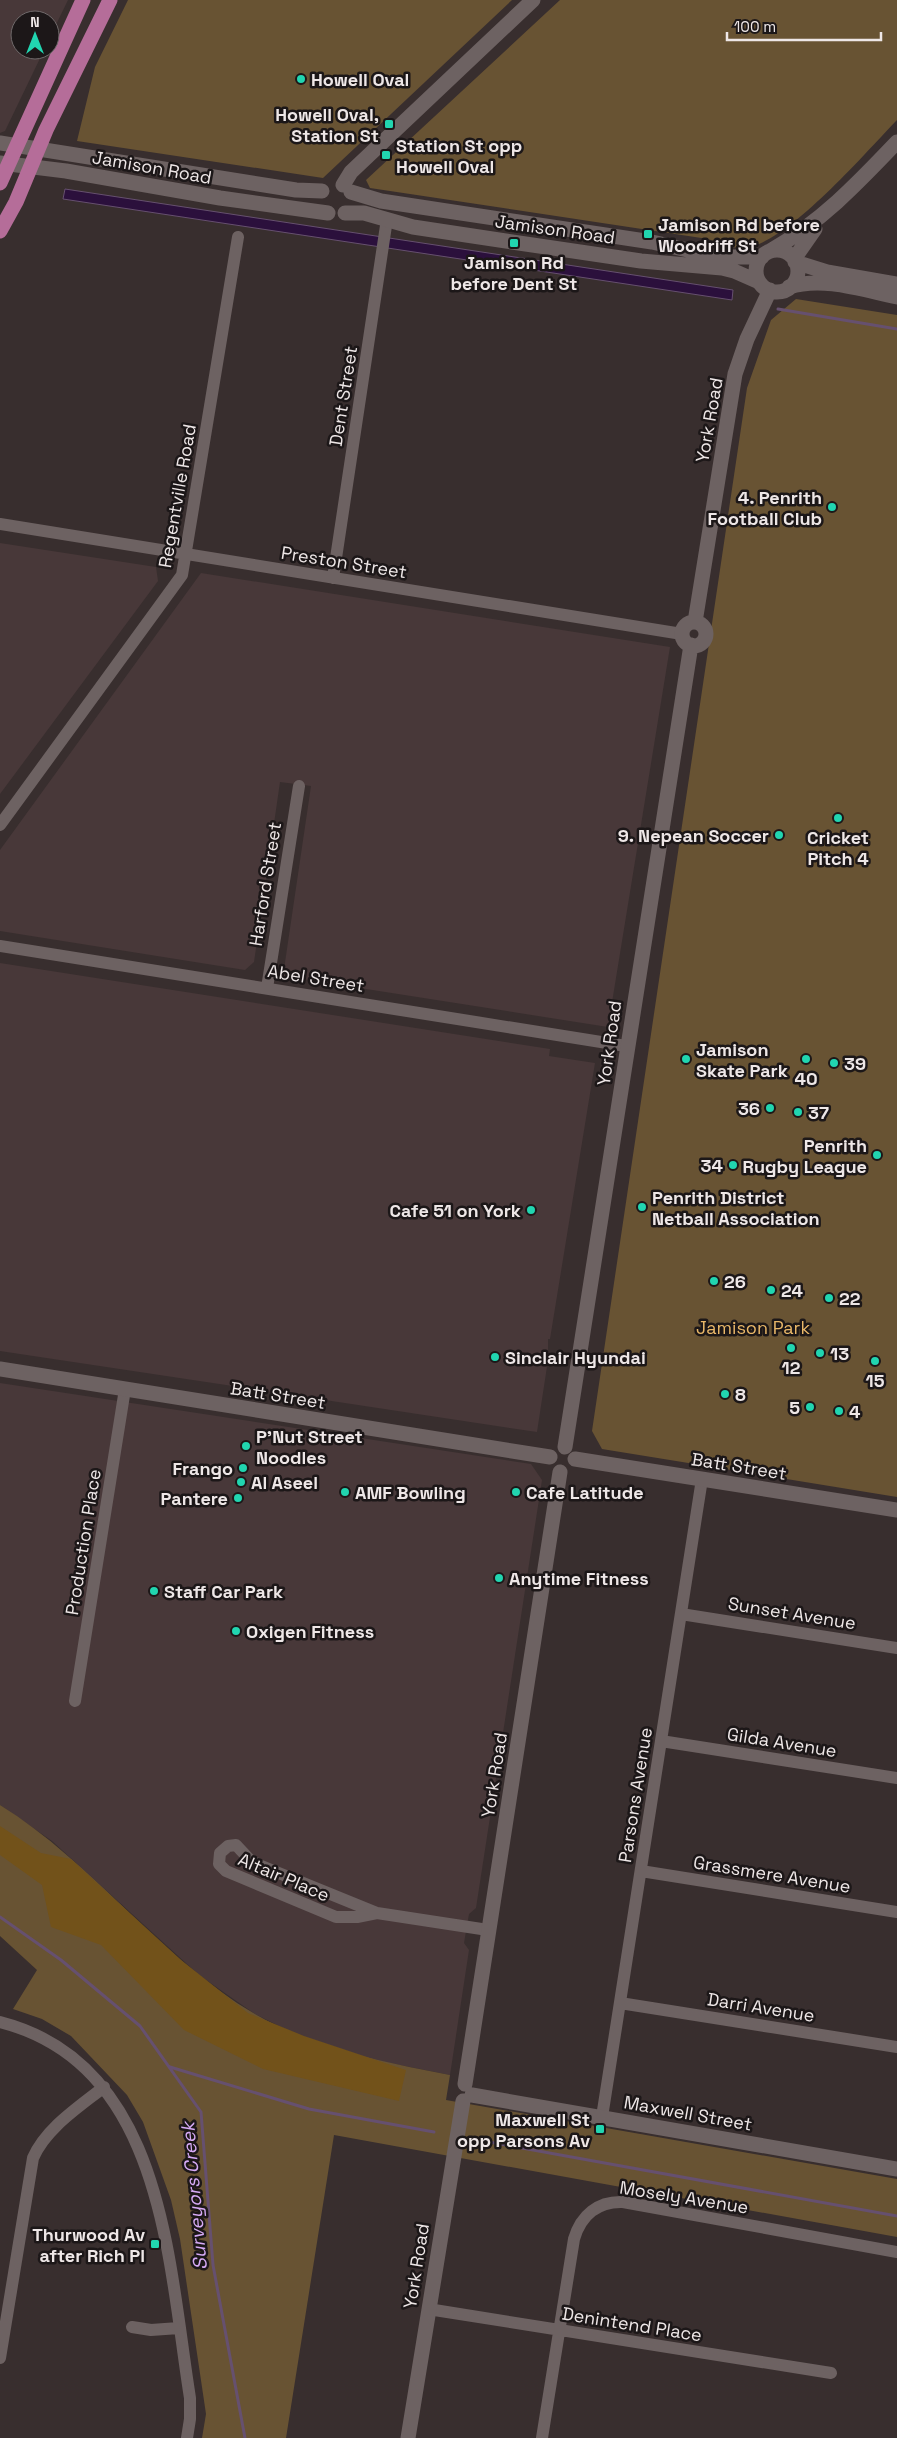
<svg xmlns="http://www.w3.org/2000/svg" width="897" height="2438" font-family="'Space Grotesk',sans-serif">
	<style>
		.built { fill: #483839 }
		.green { fill: #685333 }
		.forest { fill: #72521a }
		.water { fill: #2b103c; stroke: #66506f }
		.lines { fill: none; stroke-linecap: round; stroke-linejoin: round }
		.stream { stroke: #66506f; stroke-width: 3 }
		.street { stroke: #6d6262; stroke-width: 12 }
		.secondary { stroke: #6d6262; stroke-width: 15 }
		.primary { stroke: #b56d99; stroke-width: 15 }
		.poi-dot { fill: #21d5b0; stroke: #1c1718; stroke-width: 2 }
		.labels { text-anchor: middle; dominant-baseline: central; stroke-width: 5; stroke-linejoin: round; paint-order: stroke }
		.poi-label { font-size: 18px; font-weight: bold; fill: #eee7e7; stroke: #1c1718; text-anchor: start }
		.street-label { font-size: 18px; fill: #eee7e7; stroke: #1c1718 }
		.park-label { font-size: 18px; fill: #eab869; stroke: #1c1718 }
		.water-label { font-size: 19px; font-style: italic; fill: #d6aaf5; stroke: #1c1718 }
	</style>
	<rect width="100%" height="100%" fill="#382e2e"/>
	<!-- built -->
	<path class="built" d="M0,0H68L50,37V20H20V50H44L5,131L0,133Z
		M0,543L156,567L158,581L0,794Z
		M201,573L670,647L608,1027L283,976L311,786L280,782L254,962L245,970L0,931V850Z
		M0,963L550,1049L549,1056L595,1063L550,1339H548V1360L537,1432L0,1351Z
		M0,1383L531,1464L542,1480L476,1908L469,1914L464,1943L469,1950L450,2075L374,2060L293,2033L255,2014L199,1975L52,1841L0,1805Z"/>
	<!-- green -->
	<path class="green" d="M128,0H512L323,178L77,141L95,67Z
		M560,0H897V120C866,152 788,243 745,248C733,249 720,243 708,239L370,188L366,180Z
		M796,299L897,315V1497L602,1449L592,1431L747,388L771,320Z
		M0,1805C94,1863 160,1959 255,2014C315,2049 383,2062 450,2075L446,2100L897,2179V2237L334,2135L286,2438H202L206,2414L180,2239L171,2200L143,2122L127,2095L71,2036L42,2019L13,2009L37,1970L0,1936Z"/>
	<!-- forest -->
	<path class="forest" d="M0,1826L41,1853L71,1859L181,1960L248,2013L304,2036L406,2070L399,2101L263,2069L184,2030L101,1945L51,1927L42,1885L0,1855Z"/>
	<!-- water -->
	<path class="water" d="M65,189L733,290L732,300L63,199Z"/>
	<g class="lines">
		<!-- stream -->
		<path class="stream" d="M778,309L897,329
			M0,1917L61,1960L140,2026L201,2112L213,2265L245,2438
			M170,2067L309,2109L434,2132
			M478,2140L897,2216"/>
		<!-- street -->
		<path class="street" d="M0,524L682,634
			M333,578L387,219
			M0,825L182,575L238,237
			M0,946L626,1046
			M267,988L299,786
			M681,1614L897,1648
			M75,1701L125,1389
			M661,1741L897,1778
			M641,1871L897,1912
			M377,1913L357,1917H336L226,1871L219,1864L220,1853L228,1846L236,1845L250,1860L259,1865L377,1913L488,1930
			M620,2003L897,2047
			M0,2022C164,2064 168,2261 190,2398V2419L187,2438
			M602,2117L702,1479
			M428,2309L831,2373
			M132,2327L151,2330L179,2328
			M0,2358L33,2158C46,2128 79,2107 104,2087
			M542,2438L574,2239C581,2215 598,2201 623,2202L897,2252"/>
		<!-- secondary -->
		<path class="secondary" d="M0,143L296,190L322,191
			M0,163L66,171L220,198L328,213
			M343,185L351,172L533,0
			M351,192L381,201L652,242L719,257H762
			M345,213H364L413,227L512,242L641,261L722,268L734,271L759,282
			M756 271a21 21 0 1 1 42 0a21 21 0 1 1-42 0Z
			M770,251C821,222 857,184 897,142
			M794,259L815,229
			M795,262L827,272L897,284
			M789,287C823,276 863,290 897,297
			M695,622L735,374L747,339L770,290
			M682 634a12 12 0 1 1 24 0a12 12 0 1 1-24 0Z
			M0,1369L550,1457
			M565,1447L691,645
			M575,1459L897,1510
			M465,2084L560,1472
			M472,2095L897,2169
			M408,2438L463,2101"/>
		<!-- primary -->
		<path class="primary" d="M0,183L83,0
			M0,231L16,202L46,130L110,0"/>
	</g>
	<!-- markers -->
	<g class="poi-dot">
		<circle cx="301" cy="79" r="5"/>
		<rect x="384" y="119" width="10" height="10" rx="2.5"/>
		<rect x="381" y="150" width="10" height="10" rx="2.5"/>
		<rect x="643" y="229" width="10" height="10" rx="2.5"/>
		<rect x="509" y="238" width="10" height="10" rx="2.5"/>
		<circle cx="832" cy="507" r="5"/>
		<circle cx="838" cy="818" r="5"/>
		<circle cx="779" cy="835" r="5"/>
		<circle cx="686" cy="1059" r="5"/>
		<circle cx="806" cy="1059" r="5"/>
		<circle cx="834" cy="1063" r="5"/>
		<circle cx="770" cy="1108" r="5"/>
		<circle cx="798" cy="1112" r="5"/>
		<circle cx="877" cy="1155" r="5"/>
		<circle cx="733" cy="1165" r="5"/>
		<circle cx="642" cy="1207" r="5"/>
		<circle cx="531" cy="1210" r="5"/>
		<circle cx="714" cy="1281" r="5"/>
		<circle cx="771" cy="1290" r="5"/>
		<circle cx="829" cy="1298" r="5"/>
		<circle cx="791" cy="1348" r="5"/>
		<circle cx="820" cy="1353" r="5"/>
		<circle cx="495" cy="1357" r="5"/>
		<circle cx="875" cy="1361" r="5"/>
		<circle cx="725" cy="1394" r="5"/>
		<circle cx="810" cy="1407" r="5"/>
		<circle cx="839" cy="1411" r="5"/>
		<circle cx="246" cy="1446" r="5"/>
		<circle cx="243" cy="1468" r="5"/>
		<circle cx="241" cy="1482" r="5"/>
		<circle cx="345" cy="1492" r="5"/>
		<circle cx="516" cy="1492" r="5"/>
		<circle cx="238" cy="1498" r="5"/>
		<circle cx="499" cy="1578" r="5"/>
		<circle cx="154" cy="1591" r="5"/>
		<circle cx="236" cy="1631" r="5"/>
		<rect x="595" y="2124" width="10" height="10" rx="2.5"/>
		<rect x="150" y="2239" width="10" height="10" rx="2.5"/>
	</g>
	<g class="labels">
		<!-- poi labels -->
		<g class="poi-label">
			<text x="311" y="79">Howell Oval</text>
			<text x="379" y="114" text-anchor="end">Howell Oval,<tspan x="379" dy="21">Station St</tspan></text>
			<text x="396" y="145">Station St opp<tspan x="396" dy="21">Howell Oval</tspan></text>
			<text x="658" y="224">Jamison Rd before<tspan x="658" dy="21">Woodriff St</tspan></text>
			<text x="514" y="262" text-anchor="middle">Jamison Rd<tspan x="514" dy="21">before Dent St</tspan></text>
			<text x="822" y="497" text-anchor="end">4. Penrith<tspan x="822" dy="21">Football Club</tspan></text>
			<text x="769" y="835" text-anchor="end">9. Nepean Soccer</text>
			<text x="838" y="837" text-anchor="middle">Cricket<tspan x="838" dy="21">Pitch 4</tspan></text>
			<text x="696" y="1049">Jamison<tspan x="696" dy="21">Skate Park</tspan></text>
			<text x="844" y="1063">39</text>
			<text x="806" y="1078" text-anchor="middle">40</text>
			<text x="760" y="1108" text-anchor="end">36</text>
			<text x="808" y="1112">37</text>
			<text x="867" y="1145" text-anchor="end">Penrith<tspan x="867" dy="21">Rugby League</tspan></text>
			<text x="723" y="1165" text-anchor="end">34</text>
			<text x="652" y="1197">Penrith District<tspan x="652" dy="21">Netball Association</tspan></text>
			<text x="521" y="1210" text-anchor="end">Cafe 51 on York</text>
			<text x="724" y="1281">26</text>
			<text x="781" y="1290">24</text>
			<text x="839" y="1298">22</text>
			<text x="830" y="1353">13</text>
			<text x="505" y="1357">Sinclair Hyundai</text>
			<text x="791" y="1367" text-anchor="middle">12</text>
			<text x="875" y="1380" text-anchor="middle">15</text>
			<text x="735" y="1394">8</text>
			<text x="800" y="1407" text-anchor="end">5</text>
			<text x="849" y="1411">4</text>
			<text x="256" y="1436">P'Nut Street<tspan x="256" dy="21">Noodles</tspan></text>
			<text x="233" y="1468" text-anchor="end">Frango</text>
			<text x="251" y="1482">Al Aseel</text>
			<text x="355" y="1492">AMF Bowling</text>
			<text x="526" y="1492">Cafe Latitude</text>
			<text x="228" y="1498" text-anchor="end">Pantere</text>
			<text x="509" y="1578">Anytime Fitness</text>
			<text x="164" y="1591">Staff Car Park</text>
			<text x="246" y="1631">Oxigen Fitness</text>
			<text x="590" y="2119" text-anchor="end">Maxwell St<tspan x="590" dy="21">opp Parsons Av</tspan></text>
			<text x="145" y="2234" text-anchor="end">Thurwood Av<tspan x="145" dy="21">after Rich Pl</tspan></text>
		</g>
		<!-- street labels -->
		<g class="street-label">
			<text transform="translate(152 167) rotate(10)">Jamison Road</text>
			<text transform="translate(555 229) rotate(8)">Jamison Road</text>
			<text transform="translate(343 396) rotate(-81)">Dent Street</text>
			<text transform="translate(709 420) rotate(-80)">York Road</text>
			<text transform="translate(177 496) rotate(-80)">Regentville Road</text>
			<text transform="translate(344 562) rotate(9)">Preston Street</text>
			<text transform="translate(265 884) rotate(-81)">Harford Street</text>
			<text transform="translate(316 978) rotate(9)">Abel Street</text>
			<text transform="translate(609 1043) rotate(-82)">York Road</text>
			<text transform="translate(278 1395) rotate(9)">Batt Street</text>
			<text transform="translate(739 1466) rotate(9)">Batt Street</text>
			<text transform="translate(83 1542) rotate(-81)">Production Place</text>
			<text transform="translate(792 1613) rotate(9)">Sunset Avenue</text>
			<text transform="translate(782 1742) rotate(9)">Gilda Avenue</text>
			<text transform="translate(494 1775) rotate(-81)">York Road</text>
			<text transform="translate(635 1795) rotate(-81)">Parsons Avenue</text>
			<text transform="translate(772 1874) rotate(9)">Grassmere Avenue</text>
			<text transform="translate(284 1877) rotate(23)">Altair Place</text>
			<text transform="translate(761 2007) rotate(9)">Darri Avenue</text>
			<text transform="translate(688 2113) rotate(10)">Maxwell Street</text>
			<text transform="translate(684 2197) rotate(9)">Mosely Avenue</text>
			<text transform="translate(416 2266) rotate(-81)">York Road</text>
			<text transform="translate(632 2324) rotate(9)">Denintend Place</text>
		</g>
		<!-- park labels -->
		<g class="park-label">
			<text x="753" y="1327">Jamison Park</text>
		</g>
		<!-- water labels -->
		<g class="water-label">
			<text transform="translate(194 2196) rotate(-95)">Surveyors Creek</text>
		</g>
	</g>
	<!-- north arrow -->
	<g transform="translate(35 35)"><circle r="24" fill="#1c1718" stroke="#706a6b"/>
	<path d="M0-4L9 19L0 12L-9 19Z" fill="#21d5b0"/>
	<text y="-8" font-size="14" font-weight="bold" text-anchor="middle" fill="#eee7e7">N</text>
	</g>
	<!-- scale -->
	<path d="M727 32v8h154v-8" fill="none" stroke="#eee7e7" stroke-width="2.5"/>
	<text x="734" y="32" font-size="15" fill="#eee7e7" stroke="#1c1718" stroke-width="4" paint-order="stroke">100 m</text>
</svg>
